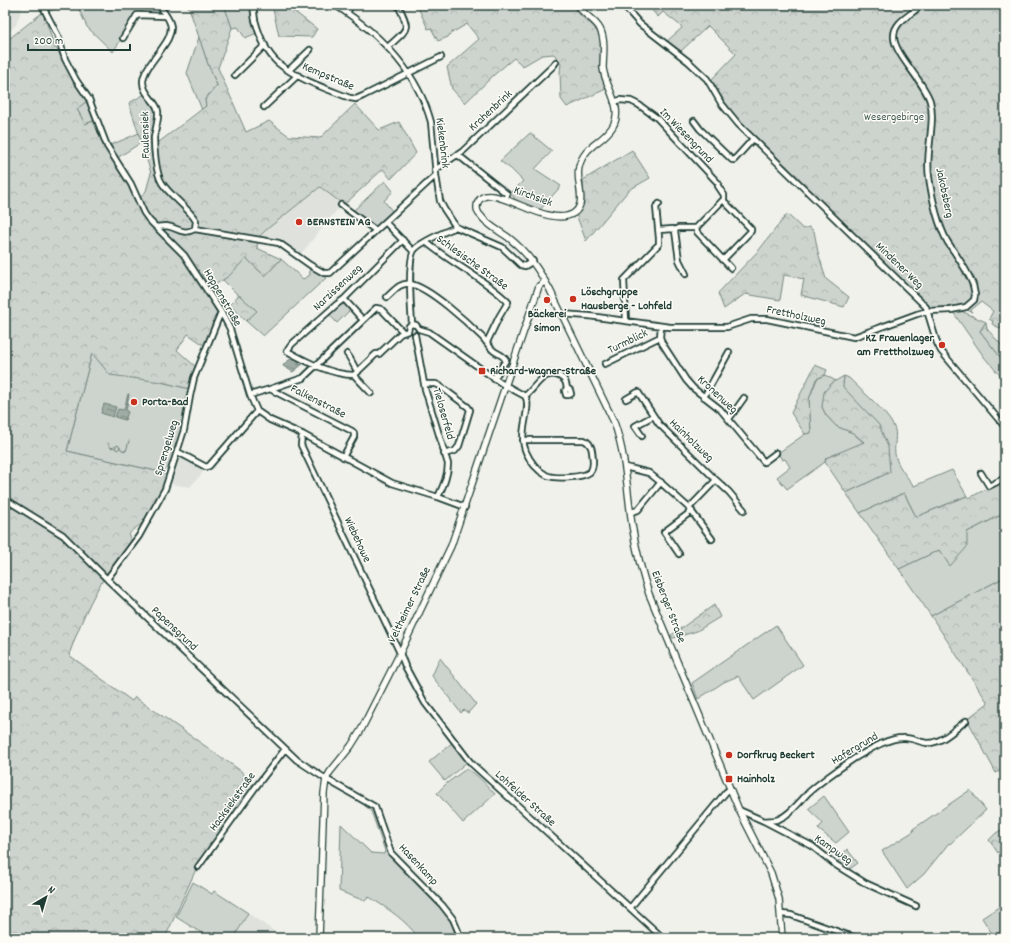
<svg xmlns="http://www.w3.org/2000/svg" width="1010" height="943" font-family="Dekko,sans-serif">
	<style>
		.built { fill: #dfe2dc }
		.green { fill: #cdd3cd; stroke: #768880 }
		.forest { fill: url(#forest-crowns); stroke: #768880 }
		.water { fill: url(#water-ripples); stroke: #6c8077 }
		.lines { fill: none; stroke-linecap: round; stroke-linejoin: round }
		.stream { stroke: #6c8077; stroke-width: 1 }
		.minor-casing { stroke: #1f3d34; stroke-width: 8 }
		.major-casing { stroke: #1f3d34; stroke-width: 8 }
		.minor { stroke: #fdfcf7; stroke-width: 4.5 }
		.major { stroke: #fdfcf7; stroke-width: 5.5 }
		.poi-dot { fill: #c8321e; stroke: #fdfcf7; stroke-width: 1.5 }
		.labels { text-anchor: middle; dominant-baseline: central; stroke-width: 3; stroke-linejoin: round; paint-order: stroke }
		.street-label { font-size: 12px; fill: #1f3d34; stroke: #fdfcf7 }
		.park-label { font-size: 12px; fill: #425b53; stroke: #fdfcf7 }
		.poi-label { font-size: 12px; font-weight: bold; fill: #1f3d34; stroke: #fdfcf7; text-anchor: start }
	</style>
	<defs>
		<pattern id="forest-crowns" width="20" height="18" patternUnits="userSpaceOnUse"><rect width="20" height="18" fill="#cdd3cd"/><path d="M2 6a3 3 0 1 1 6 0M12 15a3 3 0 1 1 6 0" fill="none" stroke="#b0b6b1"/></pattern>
		<pattern id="water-ripples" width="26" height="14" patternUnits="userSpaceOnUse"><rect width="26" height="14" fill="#9faca4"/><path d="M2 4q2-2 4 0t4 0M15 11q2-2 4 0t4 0" fill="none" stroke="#818d86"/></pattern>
	</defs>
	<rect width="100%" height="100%" fill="#f0f1eb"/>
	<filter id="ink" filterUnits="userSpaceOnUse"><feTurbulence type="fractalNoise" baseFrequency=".025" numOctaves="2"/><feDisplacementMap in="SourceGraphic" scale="8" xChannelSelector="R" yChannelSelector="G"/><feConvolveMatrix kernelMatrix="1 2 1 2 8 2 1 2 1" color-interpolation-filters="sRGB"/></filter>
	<g filter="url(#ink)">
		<!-- built -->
		<path class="built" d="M5,5H23L16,25L5,35Z
			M320,187L342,204L300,255L272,240L259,237L266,230Z
			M182,456L206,469L190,487L171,484L179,457Z
			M248,913L284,938H234Z"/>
		<!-- green -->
		<path class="green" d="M47,5H139L145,15L131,24L113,52L87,27L77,5L43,12Z
			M224,5H249L257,33L245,38L238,27L232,28Z
			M199,37L208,64L217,85L205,99L206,106L202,110L187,73Z
			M88,100L96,120L85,124L77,109Z
			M139,133L142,142L114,160L106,147Z
			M530,133L552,151L535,169L561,186L539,211L514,201V197L510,194L523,181L511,169L500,161Z
			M385,181L393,191L384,201L393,212L377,227H375L353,211Z
			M246,258L265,276L281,259L303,279L310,275L309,265L327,277L263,336L246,321L256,310L238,295L223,280Z
			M342,302L344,303L350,310L337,323L328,313Z
			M961,311L986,322L980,331L1001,358L1005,357V381L984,357L953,312Z
			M92,353L161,382L190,389L186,415L169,474L67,451Z
			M825,375L836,381L822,407L826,415L836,426L853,433L864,443L826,458L825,462L787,489L777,477L790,467L785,459L782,460L778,453L805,434L811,432L809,399L817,379Z
			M844,376L849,378L853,382C866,395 884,409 893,425C899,434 892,447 896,458C899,468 908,478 914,486L952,470L967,496L916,517L904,493L860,513L846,493L890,472L842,387Z
			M1005,513V577L931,616L899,569L939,550L950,565L967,532Z
			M776,625L803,665L754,700L738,676L724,682L698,699L692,683Z
			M440,658L476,704L468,713L464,710L461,713L432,676Z
			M453,742L468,761L445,781L429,762Z
			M466,769C477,773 487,786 495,794L463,823L437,793L447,783Z
			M331,783L374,808L390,854L389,856L442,910L451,922L457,938H419C404,919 390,910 369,897L365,901L339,891L341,824L371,853L384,854L385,851L371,811L363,804L331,785Z
			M970,790L986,810L950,844L949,843L924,874L907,889L882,851L914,831L913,829Z
			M824,796L849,832L836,843L818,829L823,823L808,809Z
			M847,849L858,863L847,871L836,864Z
			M193,882L212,894L214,891L248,913L234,938H226L216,933L206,936L176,917Z
			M1005,903V928L995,938L982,918Z"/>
		<!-- forest -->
		<path class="forest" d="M188,5H224L232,28L218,68L246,132L269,121L289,136L320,138L355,104L379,130L399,122L416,153L391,179L383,169L344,205L320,187L266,230L258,238L257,248L281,259L265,276L246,258L229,276L210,288L206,293L217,313L204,345L188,334L177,350L196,367L190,389L161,382L110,375L92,353L67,451L169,474C163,490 155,508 144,521C139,528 131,528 129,536L132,542C124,553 115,563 107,574C91,597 78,629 69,655L132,701L135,697L241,771L254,787L197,867L165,938H5V42L43,12L54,45L88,100L77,109L85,124L96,120L106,147L130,184L137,201L146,191L151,173L129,103L145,94L156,108L158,130L156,139L159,142L206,106L205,100L217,85L208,64Z
			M272,5H296L295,12L317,29L312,37L279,36Z
			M417,5H573C578,18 592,21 598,33C603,44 599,56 600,68C601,75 604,82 606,89L567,107L561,99L560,72L561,64L554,54L542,55L523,66L514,58L495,74L465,103L452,89L447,67L479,39L467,24L450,34L448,37L438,41L431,28L428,29Z
			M647,5H1005V331L992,324L993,321L989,319L993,311L981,302L971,310L972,312L969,311L964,306L929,308L756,139L741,123L725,102L711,80L736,54L708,26L681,51L667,41L682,28L681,26L663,12L658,17Z
			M632,150L650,178L629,190L586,241L576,214L584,204L583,180Z
			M787,214L803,229L809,227L814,231L818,252L826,279L849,297L844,307L801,295L804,279L784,275L780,300L745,294L724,309L718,293L759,250Z
			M239,295L257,311L246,321L229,305Z
			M986,322L987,329L1005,349V357L1001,358L980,331Z
			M815,365L827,370L825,375L816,379L809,399L811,433L805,434L791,413Z
			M844,376L843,387L879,425L888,447L890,472L846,493L825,462L826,458L864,442L853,433L836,426L826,415L822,407L824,392L832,383Z
			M1005,479V513L967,532V547L950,566L939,550L899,569L860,513L904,493L916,517L967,496L969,498Z
			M1005,577V768L996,773L967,719L988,703L931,616Z
			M714,605L720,617L697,631L674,638L670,636Z
			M1005,828V845L998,853L989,840L996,833Z"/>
		<!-- water -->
		<path class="water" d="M293,357L297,358L294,361L296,362L298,358L302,361L298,363V365L304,363L293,372L283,366L284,364Z
			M128,394H129L126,411L128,412L125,420L115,417L118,409L124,410Z
			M104,404L116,407L113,417L101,413Z"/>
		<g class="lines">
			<!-- stream -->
			<path class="stream" d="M108,443L111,448L114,447
				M115,448L116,446L118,445L122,450L126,451L129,441
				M115,448L117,450L120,448"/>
			<defs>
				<path id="minor" d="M44,5V9L58,36L65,59L76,80L89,99L107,146L131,184L144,213L149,220L184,255L221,312L230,329L250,395L257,411L270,420L302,434L392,483L438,497L465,507
					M159,5C163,11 168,17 170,23C177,41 143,63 143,82C143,95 157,101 158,111C159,121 155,129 154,138C154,149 156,174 162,183C171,197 187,206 196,221L195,229
					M253,5C254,10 254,15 255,20C259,35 267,53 278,63C297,79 327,89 350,98L356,99L363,96L441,57
					M335,5C379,33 417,71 431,122L436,175L440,201L444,209L456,227L502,247L521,265L525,266L533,261
					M623,5L640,24L689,62L707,79L721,103L739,125L926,307L937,343L941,351L1005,427
					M347,13L351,5
					M123,38L137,15L166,16
					M388,47C408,28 411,31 398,5
					M289,70L310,50
					M235,75L265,45
					M614,102L620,100L631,101L639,105L657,118L718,183
					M264,107L298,75
					M694,121L700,129L732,160H734L753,139
					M458,155L507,194L506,199
					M435,170L463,151L553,66L556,62
					M723,200L751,229V231L723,260
					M341,205L375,230
					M385,222L413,251
					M156,227C159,227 163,226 166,226C178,227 181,236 195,229L279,243L310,265L324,273H330L436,175
					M696,228L697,232L731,268
					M659,230L673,229L675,231L679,260L686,274
					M675,230L678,228H696L724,199V195L718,186
					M403,240L344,299L337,304L292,344L287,351C307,362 332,375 354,375L376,354H379L400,334L408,331
					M426,242C452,264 484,278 508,302L499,317L487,342
					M387,297C394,291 400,282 410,284C429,287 468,323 482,337C486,341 489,347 494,351C498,354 503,355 506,360L494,379
					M344,299L363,320
					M561,314L589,316L670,327H727L751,319H767L854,337L917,314L928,311L951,310L966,307L974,300L975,295L973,285C967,269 956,255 947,241C937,222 932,198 929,177C925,152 936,123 930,101C924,81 893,53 894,36C894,21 912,15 921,5
					M626,321L624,280L659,244V238L656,207L659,204
					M412,324C411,311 407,257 415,249C422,241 445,232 456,227
					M661,326L660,337L662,343L686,380L693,388L720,409L764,462L776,453
					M419,329L429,332L501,383L525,396C533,407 517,432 526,452C530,461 537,470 546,475C554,479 583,478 590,472C593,469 593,465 593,461C592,452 593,444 584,440H523
					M408,331L409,326L412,324L416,325L419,329
					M415,335L425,389L448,464C448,476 443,486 438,497
					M347,354C352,360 353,366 358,372
					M605,364L660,337
					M354,375L371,393
					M424,384H436L440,386L468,407L470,410L459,446L455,451L444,454
					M270,389L303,378L376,308L381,309L403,332
					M250,395L270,389L352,431L354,433V437L343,457
					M525,396C536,388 543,369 559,376C565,379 566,382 567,388L565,391L566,395H569L571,394L570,390L567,388
					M704,397L729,352
					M626,399L638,392L659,424L716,480
					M729,419L744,398
					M302,434L301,445L400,653L405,666L425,703L471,763L663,938
					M642,436L635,426L653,416
					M178,452L206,467L209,466L257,411
					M625,467L649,473L659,481L689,508L712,539
					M981,473L989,486L1005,478
					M5,499L63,535L107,579L297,760L326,779L375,807L391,853L442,905L453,919L461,938
					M689,508L716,480L729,492L744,510
					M631,512L638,510L661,482
					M679,554L664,532L692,511
					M107,579L139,536L165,489L184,430L190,396L194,378L221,312
					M739,810L764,821L812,846L836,865L865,883L916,906
					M764,821C769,820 775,821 779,819C791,814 800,801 809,792C823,780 840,768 855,758C869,750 887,738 903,738C911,737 919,742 927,743C941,744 955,729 966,721
					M198,867L255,788L285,749
					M630,908L726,792L730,789
					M781,914L791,915L856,938"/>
				<path id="major" d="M578,5C583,15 595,19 600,29C606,41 603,55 603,68C605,87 624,107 613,126C603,143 584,145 579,167C575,181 588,203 574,213C547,231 489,178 478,202C476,207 477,213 481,216C488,226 500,231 509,238C528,253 539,270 550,290L614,422C626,455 627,490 632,525C636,549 641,571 649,594L739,810L771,873L779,899L782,938
					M319,938L324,793L326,779L330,772L351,746L361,730L400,653L451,546L537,292L539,286L545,281"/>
			</defs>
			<!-- minor casing -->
			<use href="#minor" class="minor-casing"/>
			<!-- major casing -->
			<use href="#major" class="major-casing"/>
			<!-- minor -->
			<use href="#minor" class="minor"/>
			<!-- major -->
			<use href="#major" class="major"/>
		</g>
	</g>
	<!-- markers -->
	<g class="poi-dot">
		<circle cx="299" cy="222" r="4"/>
		<circle cx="573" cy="299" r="4"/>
		<circle cx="547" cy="300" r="4"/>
		<circle cx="942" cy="345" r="4"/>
		<rect x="478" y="367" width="8" height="8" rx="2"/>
		<circle cx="134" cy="402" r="4"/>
		<circle cx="729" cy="755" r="4"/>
		<rect x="725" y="775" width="8" height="8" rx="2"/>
	</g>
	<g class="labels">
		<!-- street labels -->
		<g class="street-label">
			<text transform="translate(328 77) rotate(23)">Kempstraße</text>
			<text transform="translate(491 111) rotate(-43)">Krahenbrink</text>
			<text transform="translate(146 135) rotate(-91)">Faulensiek</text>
			<text transform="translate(686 136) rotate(46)">Im Wiesengrund</text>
			<text transform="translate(442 143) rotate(83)">Kiekenbrink</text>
			<text transform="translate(944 193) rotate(78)">Jakobsberg</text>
			<text transform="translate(533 197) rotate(20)">Kirchsiek</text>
			<text transform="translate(472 263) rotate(36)">Schlesische Straße</text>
			<text transform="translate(899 266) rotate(44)">Mindener Weg</text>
			<text transform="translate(338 288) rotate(-43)">Narzissenweg</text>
			<text transform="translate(222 298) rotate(60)">Hoppenstraße</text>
			<text transform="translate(796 316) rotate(12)">Frettholzweg</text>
			<text transform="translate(628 342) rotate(-26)">Turmblick</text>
			<text transform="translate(717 395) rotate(43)">Kronenweg</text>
			<text transform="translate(318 402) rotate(27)">Falkenstraße</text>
			<text transform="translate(443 414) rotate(74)">Tieloserfeld</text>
			<text transform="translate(691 441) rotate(44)">Hainholzweg</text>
			<text transform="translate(167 448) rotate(-73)">Sprengelweg</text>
			<text transform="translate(357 540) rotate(65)">Wiebehowe</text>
			<text transform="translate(410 605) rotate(-64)">Veltheimer Straße</text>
			<text transform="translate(668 607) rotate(69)">Eisberger Straße</text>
			<text transform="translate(174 629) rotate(43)">Papensgrund</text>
			<text transform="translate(855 749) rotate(-31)">Hafergrund</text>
			<text transform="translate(525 799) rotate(42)">Lohfelder Straße</text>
			<text transform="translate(233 802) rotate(-54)">Hacksiekstraße</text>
			<text transform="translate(833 850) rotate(35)">Kampweg</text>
			<text transform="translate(418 865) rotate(47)">Hasenkamp</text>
		</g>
		<!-- park labels -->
		<g class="park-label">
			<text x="894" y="117">Wesergebirge</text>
		</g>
		<!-- poi labels -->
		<g class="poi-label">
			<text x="307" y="222">BERNSTEIN AG</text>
			<text x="581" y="292">Löschgruppe<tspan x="581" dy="14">Hausberge - Lohfeld</tspan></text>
			<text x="547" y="314" text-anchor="middle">Bäckerei<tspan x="547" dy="14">Simon</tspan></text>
			<text x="934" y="338" text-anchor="end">KZ Frauenlager<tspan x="934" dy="14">am Frettholzweg</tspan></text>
			<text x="490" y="371">Richard-Wagner-Straße</text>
			<text x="142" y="402">Porta-Bad</text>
			<text x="737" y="755">Dorfkrug Beckert</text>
			<text x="737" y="779">Hainholz</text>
		</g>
	</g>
	<!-- margin -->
	<rect width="1010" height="943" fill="none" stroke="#fdfcf7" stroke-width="20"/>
	<rect x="10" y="10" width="990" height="923" fill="none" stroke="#1f3d34" stroke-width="1.5" filter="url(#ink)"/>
	<!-- north arrow -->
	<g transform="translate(46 897) rotate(38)" stroke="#fdfcf7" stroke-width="3" paint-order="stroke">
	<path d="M0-3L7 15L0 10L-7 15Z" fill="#1f3d34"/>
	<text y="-6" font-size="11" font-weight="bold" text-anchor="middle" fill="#1f3d34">N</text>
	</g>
	<!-- scale -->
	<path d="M28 44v6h102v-6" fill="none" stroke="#1f3d34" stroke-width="2"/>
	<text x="34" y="44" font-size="12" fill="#1f3d34" stroke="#fdfcf7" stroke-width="3" paint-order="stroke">200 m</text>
</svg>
